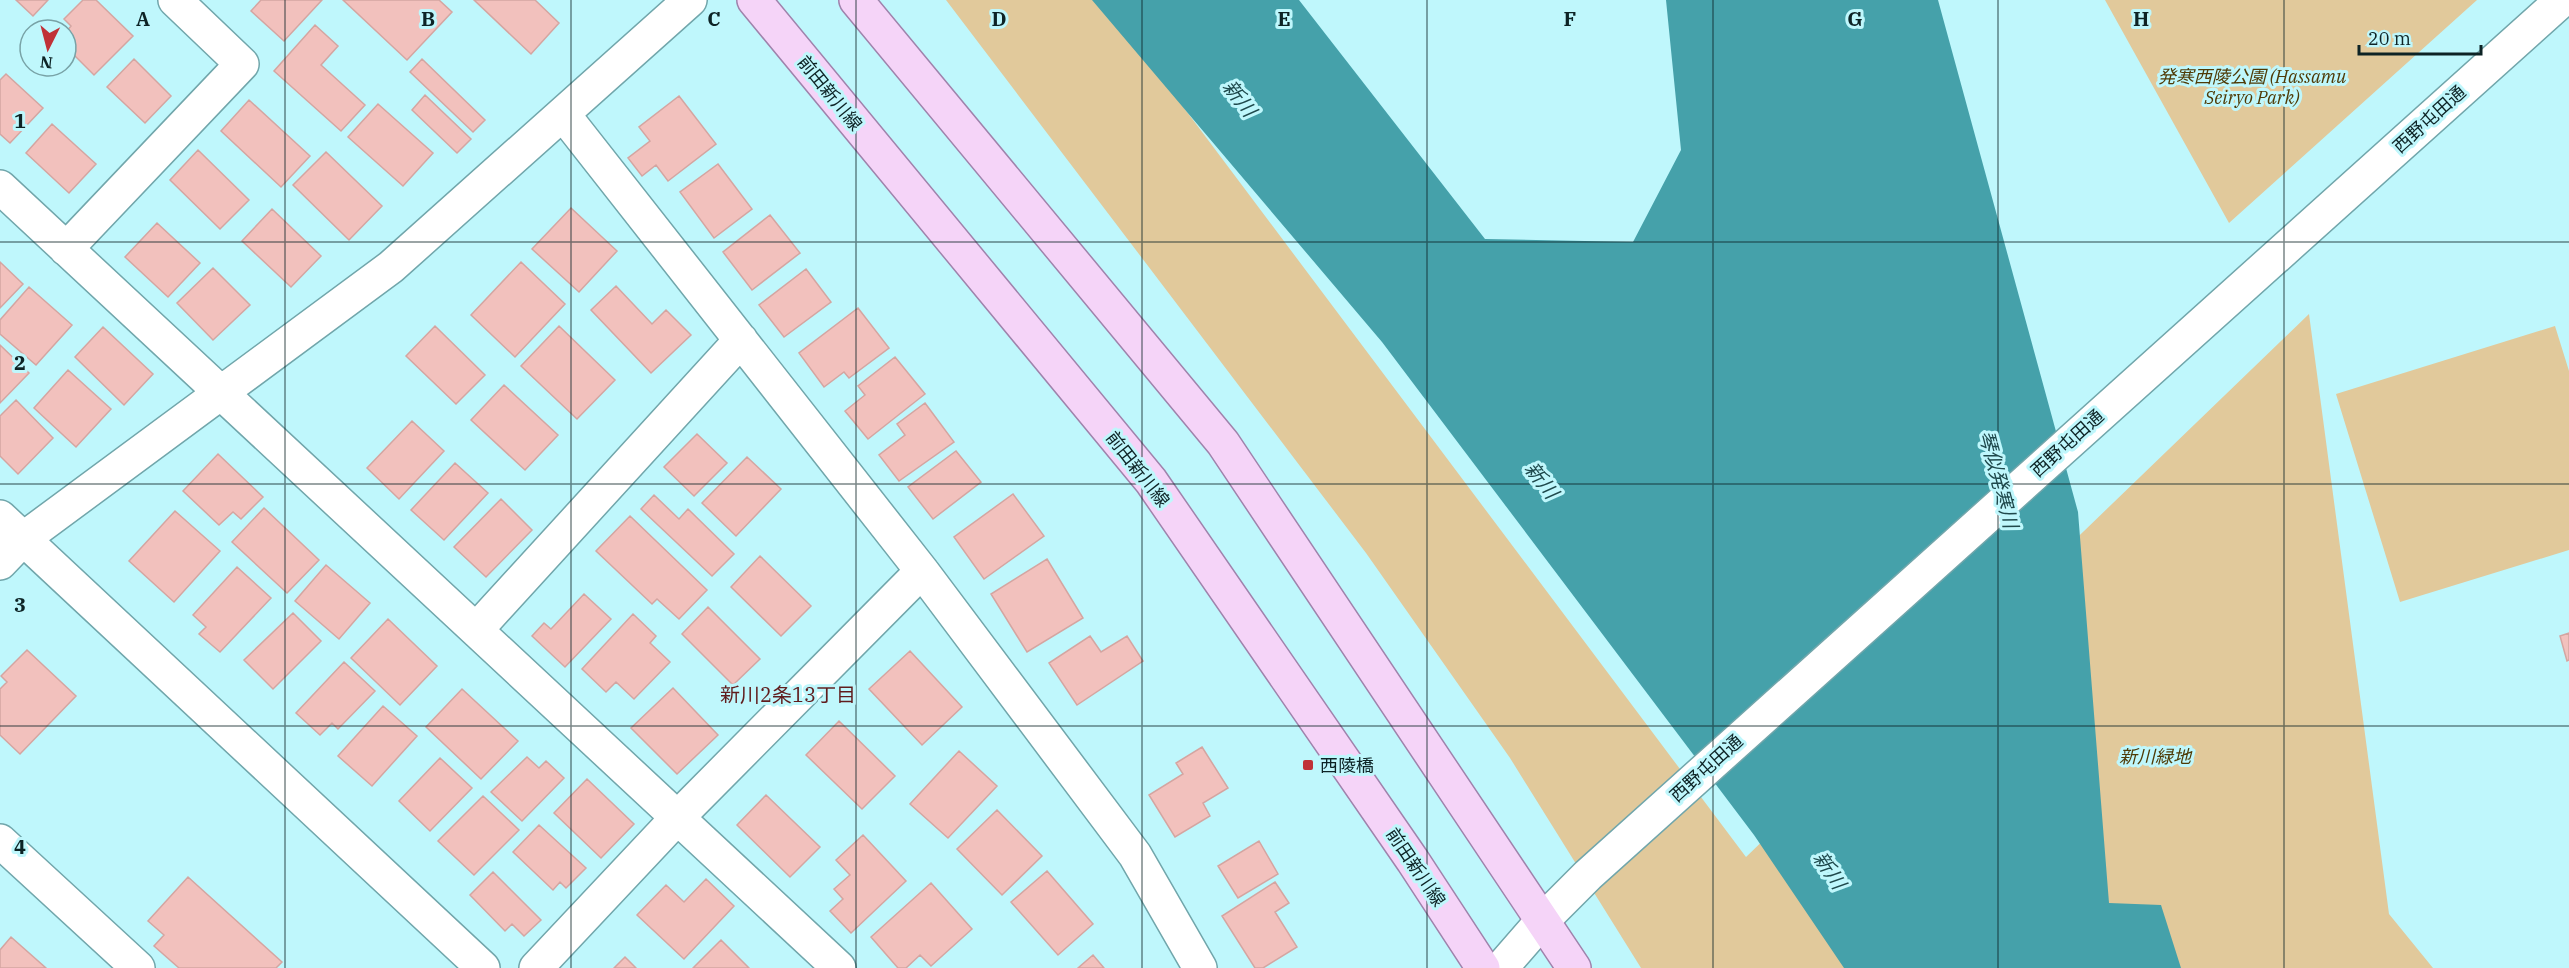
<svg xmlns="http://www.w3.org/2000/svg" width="2569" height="968" font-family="'IBM Plex Serif','Noto Sans JP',serif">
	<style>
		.green { fill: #e1c99b }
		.water { fill: #45a1aa }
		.building { fill: #f2c1bd; stroke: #d4a5a1; stroke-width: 1.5 }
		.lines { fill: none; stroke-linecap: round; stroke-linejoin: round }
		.minor-casing { stroke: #71a6ab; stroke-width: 36 }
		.tertiary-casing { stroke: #71a6ab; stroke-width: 36 }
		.primary-casing { stroke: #9f83ac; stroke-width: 36 }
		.minor { stroke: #fff; stroke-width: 33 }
		.tertiary { stroke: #fff; stroke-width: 33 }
		.primary { stroke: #f5d4f8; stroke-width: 33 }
		.grid { fill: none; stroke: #0d2325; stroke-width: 1.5; stroke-opacity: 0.55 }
		.poi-dot { fill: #c03137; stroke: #bff7fc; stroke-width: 2 }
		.labels { text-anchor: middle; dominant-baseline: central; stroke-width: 6; stroke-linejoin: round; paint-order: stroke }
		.park-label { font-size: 18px; font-style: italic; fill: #4f3a06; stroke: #bff7fc }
		.street-label { font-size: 18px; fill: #0d2325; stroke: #bff7fc }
		.poi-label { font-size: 18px; fill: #0d2325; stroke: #bff7fc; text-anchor: start }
		.water-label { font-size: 20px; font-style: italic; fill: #1f494c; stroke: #bff7fc }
		.neighbourhood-label { font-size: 20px; fill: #601c1d; stroke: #bff7fc }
		.grid-label { font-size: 20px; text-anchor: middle; font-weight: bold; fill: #0d2325; stroke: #bff7fc; stroke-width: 6; stroke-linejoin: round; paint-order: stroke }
	</style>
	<rect width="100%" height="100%" fill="#bff7fc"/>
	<!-- green -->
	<path class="green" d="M946,0H1103L1746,857L2309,314L2389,914L2433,968H1641L1510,758L1366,553Z
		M2105,0H2477L2229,223Z
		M2555,326L2569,371V550L2400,602L2336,394Z"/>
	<!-- water -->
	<path class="water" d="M1092,0H1299L1485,239L1633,242L1681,150L1666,0H1938L2078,512L2109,903L2161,905L2181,968H1844L1754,835L1382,342Z"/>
	<!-- building -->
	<path class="building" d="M16,0H48L33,16Z
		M83,0H96L133,36L94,75L66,47V32L71,26L64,19Z
		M261,0H322L284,41L251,11Z
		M343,0H439L452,12L407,60Z
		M474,0H535L559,23L531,54Z
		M315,25L338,46L321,65L365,105L341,131L274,71Z
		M134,59L171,96L145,123L107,87Z
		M422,59L485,120L473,132L410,72Z
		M6,74L43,108L10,143L0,134V80Z
		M425,95L471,139L457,153L412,110Z
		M679,96L716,144L668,181L656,165L642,176L628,158L650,141L639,127Z
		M249,100L310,156L281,187L221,131Z
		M378,104L433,153L403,186L348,137Z
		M52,124L96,164L69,193L26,153Z
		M198,150L249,200L220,229L170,180Z
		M326,152L382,206L349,240L293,185Z
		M718,164L752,209L714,238L680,192Z
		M571,208L617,251L579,292L532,249Z
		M272,209L321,256L291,287L242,241Z
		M770,215L800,253L752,290L723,252Z
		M157,223L200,263L168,297L125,257Z
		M0,262L23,284L0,308Z
		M521,262L565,304L515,357L471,315Z
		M213,268L250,305L213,340L177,303Z
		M806,269L831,302L784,337L759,305Z
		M616,286L652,324L666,310L691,335L651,373L591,310Z
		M29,287L72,325L36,365L0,334V320Z
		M858,308L889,348L849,378L844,372L824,387L799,353Z
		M435,326L485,375L456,404L406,356Z
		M559,326L615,380L577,419L521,366Z
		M103,327L153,374L124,405L75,357Z
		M0,345L29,373L0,403Z
		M895,357L925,394L868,439L845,411L865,395L858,386Z
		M68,370L111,409L76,447L34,408Z
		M504,385L558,435L525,470L471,420Z
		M16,400L53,438L18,474L0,456V416Z
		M925,403L954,442L899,481L879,455L905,435L897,424Z
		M412,421L444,451L399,499L367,468Z
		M697,434L727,463L694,496L664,467Z
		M956,451L981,482L933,519L908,487Z
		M218,454L263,497L241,519L233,512L219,525L183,491Z
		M747,457L781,489L736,536L702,503Z
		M455,463L488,493L444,540L411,510Z
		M1013,494L1044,536L984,579L954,537Z
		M654,495L679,519L688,509L734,554L712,576L641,509Z
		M501,499L532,530L486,577L454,547Z
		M264,508L319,560L287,593L232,542Z
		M175,511L220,551L174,602L129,561Z
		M630,516L707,590L679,619L657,599L652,604L596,551Z
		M760,556L811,606L781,636L731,587Z
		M1047,559L1083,618L1027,652L991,594Z
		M326,565L370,603L339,639L295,601Z
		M237,567L271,598L220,652L199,634L206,627L193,615Z
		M584,594L611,619L565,667L532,636L544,623L551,629Z
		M708,607L760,659L733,685L682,634Z
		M293,613L321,641L273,689L244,660Z
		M633,614L656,636L650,643L670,662L634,699L616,682L606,692L582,669Z
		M388,619L437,666L400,705L351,658Z
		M2569,633V660L2567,661L2560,636Z
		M1090,636L1101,652L1127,636L1143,661L1077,705L1049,663Z
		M27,650L76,696L20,754L0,735V689L7,682L1,676Z
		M910,651L962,707L922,745L869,689Z
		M344,662L375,691L338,729L332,723L320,735L296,713Z
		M673,688L718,735L677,774L631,728Z
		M462,689L518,741L481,779L426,727Z
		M383,706L417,736L372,786L338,756Z
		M839,721L895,776L862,809L806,755Z
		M1202,747L1228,788L1203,803L1210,816L1175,837L1149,795L1183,774L1176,763Z
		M959,751L997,786L948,838L910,804Z
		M527,757L539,768L546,761L564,778L522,821L491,792Z
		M440,758L472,788L430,831L399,801Z
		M587,779L634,824L601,858L554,813Z
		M766,795L820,847L790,877L737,825Z
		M483,796L519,830L474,875L438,841Z
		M997,810L1042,856L1002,895L957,849Z
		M539,825L586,868L566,888L560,882L553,890L513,852Z
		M863,835L906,881L851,933L830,911L843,899L834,889L850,875L836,860Z
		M1259,841L1278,874L1238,898L1218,866Z
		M1047,871L1093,924L1058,955L1011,902Z
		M493,872L541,920L524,936L512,924L505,931L470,895Z
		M188,877L282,962L276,968H179L154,946L164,935L148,921Z
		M706,879L734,906L684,959L637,915L666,885L684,902Z
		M1275,882L1289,903L1275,912L1297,947L1263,968H1255L1222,916Z
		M931,883L972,929L931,966L920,955L906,968H898L871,937Z
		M11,937L46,968H0V950Z
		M721,940L749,968H693Z
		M1093,955L1104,968H1078Z
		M625,957L636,968H614Z"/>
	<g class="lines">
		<defs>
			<path id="minor" d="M563,114L922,571L1135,855L1200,968
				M0,187L839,968
				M66,249L242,64L175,0
				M0,517L483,968
				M0,563L23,539L391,267L690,0
				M476,630L741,340
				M0,841L138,968
				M536,968L678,817L922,571"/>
			<path id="tertiary" d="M1501,968L1543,920L1588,875L2562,0"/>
			<path id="primary" d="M754,0L1151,481L1413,861L1483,968
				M856,0L1223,443L1574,968"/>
		</defs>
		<!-- minor casing -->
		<use href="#minor" class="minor-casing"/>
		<!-- tertiary casing -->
		<use href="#tertiary" class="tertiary-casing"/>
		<!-- primary casing -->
		<use href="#primary" class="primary-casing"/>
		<!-- minor -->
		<use href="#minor" class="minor"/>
		<!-- tertiary -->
		<use href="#tertiary" class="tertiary"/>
		<!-- primary -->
		<use href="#primary" class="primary"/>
	</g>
	<!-- grid -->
	<path class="grid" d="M285,0V968M571,0V968M856,0V968M1142,0V968M1427,0V968M1713,0V968M1998,0V968M2284,0V968M0,242H2569M0,484H2569M0,726H2569"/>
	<!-- markers -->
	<rect class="poi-dot" x="1302" y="759" width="12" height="12" rx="3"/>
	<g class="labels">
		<!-- park labels -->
		<g class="park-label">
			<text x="2252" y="76">発寒西陵公園 (Hassamu<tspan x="2252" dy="21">Seiryo Park)</tspan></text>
			<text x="2155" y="756">新川緑地</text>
		</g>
		<!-- street labels -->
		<g class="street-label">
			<text transform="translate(830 93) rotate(51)">前田新川線</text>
			<text transform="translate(2429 119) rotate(-42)">西野屯田通</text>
			<text transform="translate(2067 443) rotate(-42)">西野屯田通</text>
			<text transform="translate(1138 469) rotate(52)">前田新川線</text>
			<text transform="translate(1706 768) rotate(-42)">西野屯田通</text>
			<text transform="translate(1416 867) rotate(56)">前田新川線</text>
		</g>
		<!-- poi labels -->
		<g class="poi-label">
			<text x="1320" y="765">西陵橋</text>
		</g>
		<!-- water labels -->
		<g class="water-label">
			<text transform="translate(1240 98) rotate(52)">新川</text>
			<text transform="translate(1999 479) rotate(75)">琴似発寒川</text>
			<text transform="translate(1542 480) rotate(52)">新川</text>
			<text transform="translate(1830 870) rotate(56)">新川</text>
		</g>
		<!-- neighbourhood labels -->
		<g class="neighbourhood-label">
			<text x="788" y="694">新川2条13丁目</text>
		</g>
	</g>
	<g class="grid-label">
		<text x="143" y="26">A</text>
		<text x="428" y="26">B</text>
		<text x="714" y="26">C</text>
		<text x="999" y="26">D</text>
		<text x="1284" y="26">E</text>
		<text x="1570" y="26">F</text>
		<text x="1855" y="26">G</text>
		<text x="2141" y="26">H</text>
		<text x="20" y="128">1</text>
		<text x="20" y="370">2</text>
		<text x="20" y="612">3</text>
		<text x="20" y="854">4</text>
	</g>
	<!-- north arrow -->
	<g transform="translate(48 48) rotate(186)"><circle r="28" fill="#bff7fc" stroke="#78a2a6" stroke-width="1.5"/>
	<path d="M0-4.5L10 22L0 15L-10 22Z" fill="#c03137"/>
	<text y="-9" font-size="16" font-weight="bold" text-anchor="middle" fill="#0d2325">N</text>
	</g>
	<!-- scale -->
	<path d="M2359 45v9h122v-9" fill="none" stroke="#0d2325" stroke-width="3"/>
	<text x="2368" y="45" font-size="18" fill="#0d2325" stroke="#bff7fc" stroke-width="4.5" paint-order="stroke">20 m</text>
</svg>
